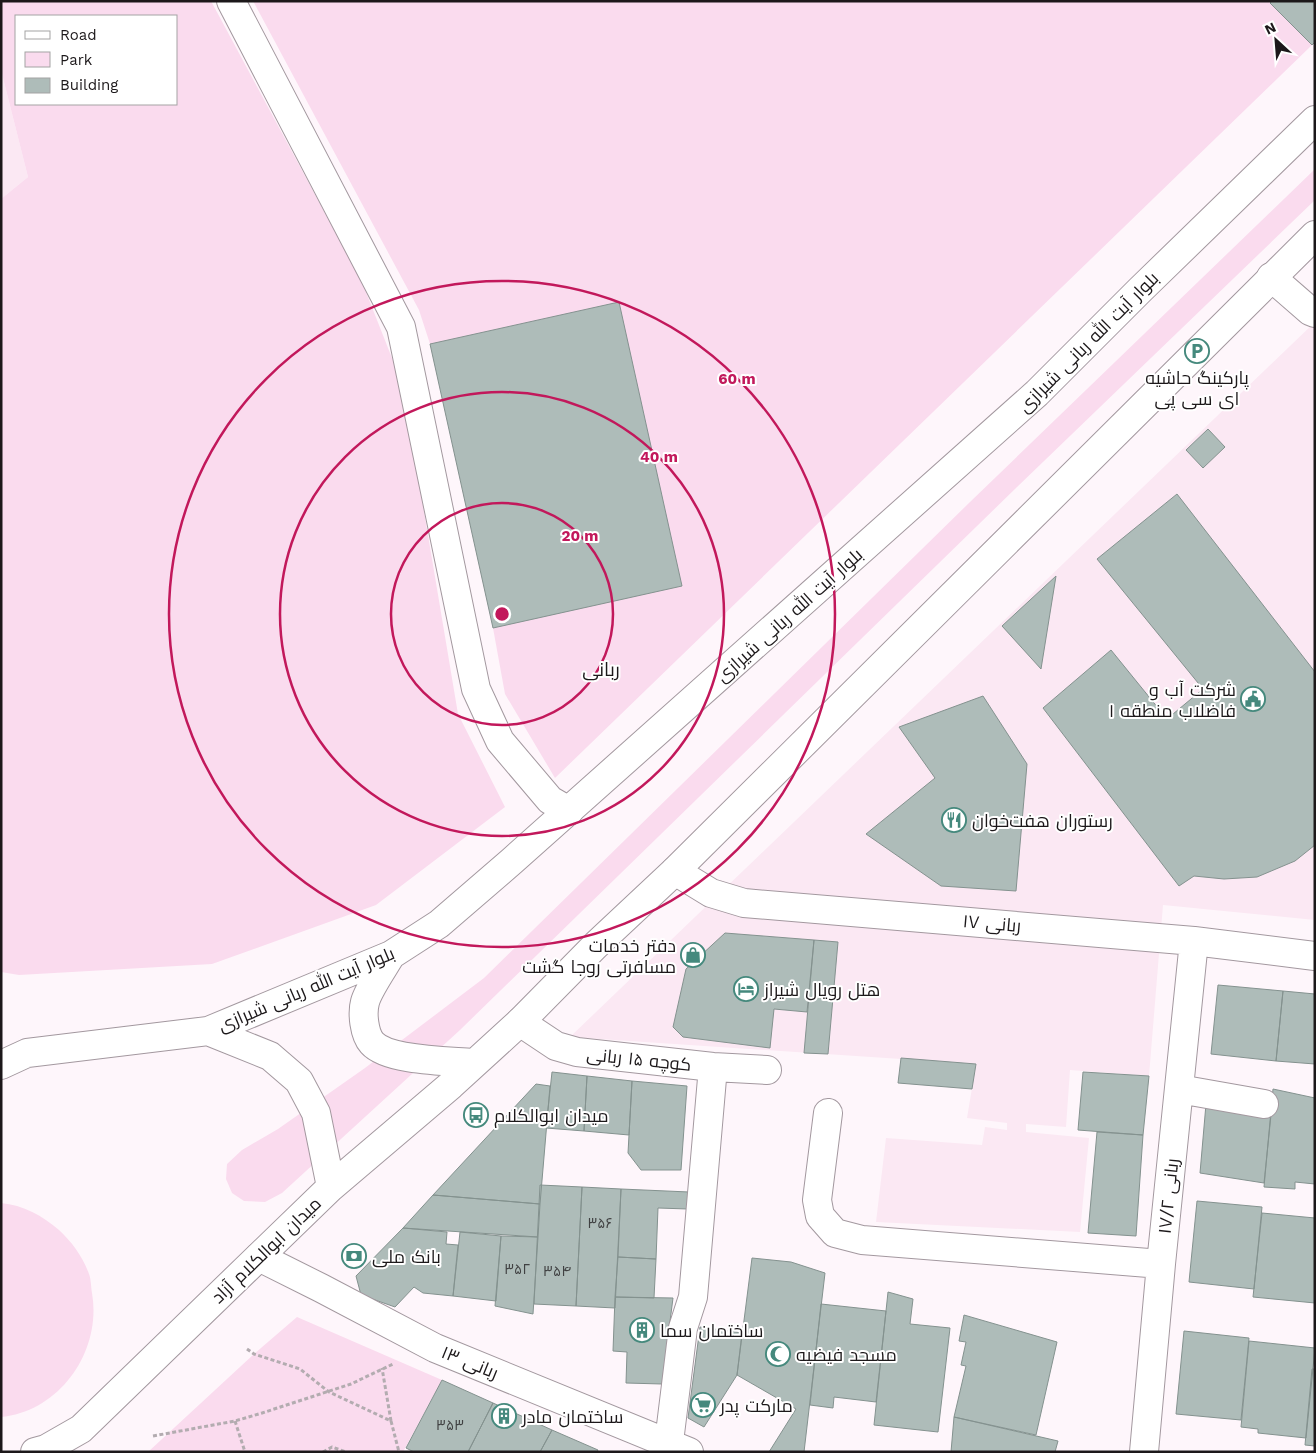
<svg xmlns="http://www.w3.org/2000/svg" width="1316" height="1453" font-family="'Work Sans',Cairo,sans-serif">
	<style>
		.built { fill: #fbe8f3 }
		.green { fill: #fadbee; fill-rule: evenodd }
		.building { fill: #aebcb9; stroke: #84928f }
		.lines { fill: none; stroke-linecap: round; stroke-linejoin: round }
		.minor-casing { stroke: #a3989f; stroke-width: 30 }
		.major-casing { stroke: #a3989f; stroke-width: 30 }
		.path { stroke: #b3acb0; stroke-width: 3; stroke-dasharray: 4 2.5; stroke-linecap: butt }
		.minor { stroke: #fff; stroke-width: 28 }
		.major { stroke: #fff; stroke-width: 28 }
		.ring { fill: none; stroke: #c2185b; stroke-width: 2.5 }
		.labels { text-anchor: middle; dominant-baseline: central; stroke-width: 4; stroke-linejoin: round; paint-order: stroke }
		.number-label { font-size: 15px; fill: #404142 }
		.street-label { font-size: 18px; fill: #1c181a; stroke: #fff }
		.poi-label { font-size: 18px; fill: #1c181a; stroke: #fff; text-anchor: start }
		.neighbourhood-label { font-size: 19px; fill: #1c181a; stroke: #fff }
		.centre { fill: #c2185b; stroke: #fff; stroke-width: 2.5 }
		.ring-label { font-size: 15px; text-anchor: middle; font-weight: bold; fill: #c2185b; stroke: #fff; stroke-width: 4; stroke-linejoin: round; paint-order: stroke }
	</style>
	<rect width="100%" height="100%" fill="#fef6fb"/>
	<!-- built -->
	<path class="built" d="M1,70L28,177L1,199Z
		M1315,322V920L1163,905L1149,1076L1070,1070L1066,1127L1026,1124V1132L1089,1138L1080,1232L876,1222L886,1138L982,1145L985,1127L1007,1130V1123L967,1118L976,1064L570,1037Z"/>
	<!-- green -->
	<path class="green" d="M1,1H211L362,282L403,386L458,714L505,807L376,905L212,964L19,975L1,972V199L28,177L1,70ZM16,16H176V104H16Z
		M253,1H1272L1271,3L1312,45L555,778L505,694L493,628L430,344L419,310Z
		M1315,169V200L1016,488L460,1030L282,1193L265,1202L244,1201L232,1193L226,1179L227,1164L242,1150L278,1129L365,1068L484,978L970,502Z
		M1,1203C23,1205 43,1216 59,1230C72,1242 83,1257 89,1274C91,1279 91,1287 92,1293C102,1350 61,1411 1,1417Z
		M297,1317L442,1380L403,1452H148L254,1354Z"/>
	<!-- building -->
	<path class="building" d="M1272,1H1315V42L1312,45L1270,3Z
		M619,302L682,586L493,628L430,344Z
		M1208,429L1225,447L1203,468L1186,450Z
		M1177,494L1315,672V845L1295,861L1257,877L1224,879L1194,876L1179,886L1043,708L1111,650L1167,719L1203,689L1097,559Z
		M1056,576L1041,669L1002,626Z
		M983,696L1027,764L1016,891L941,886L866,834L935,778L899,727Z
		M725,933L814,940L807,1012L774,1009L770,1048L683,1037L673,1027L686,969Z
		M814,940L838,942L828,1054L804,1053Z
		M1218,985L1283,991L1276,1061L1211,1054Z
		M1283,991L1315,994V1064L1276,1061Z
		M901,1058L976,1064L972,1089L898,1083Z
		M552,1072L587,1076L584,1131L546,1128Z
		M1083,1072L1149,1076L1143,1135L1078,1130Z
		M587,1076L632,1081L629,1135L584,1131Z
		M632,1081L687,1086L681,1170H641L628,1153Z
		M536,1084L550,1086L540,1204L433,1195Z
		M1273,1089L1315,1098V1184L1295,1182V1189L1264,1187Z
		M1206,1104L1271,1115L1264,1183L1200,1173Z
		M1097,1132L1143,1135L1136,1236L1088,1233Z
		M540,1185L582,1187L576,1306L534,1304Z
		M582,1187L621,1189L615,1308L576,1306Z
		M621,1189L689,1192L688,1209L658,1208L656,1259L618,1257Z
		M433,1195L540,1204L538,1237L403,1228Z
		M1197,1201L1262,1207L1254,1289L1189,1282Z
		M1262,1213L1315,1218V1303L1253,1297Z
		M403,1228L447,1232L446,1244L458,1245L453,1296L423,1293L414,1287L395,1307L361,1295L356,1276Z
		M460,1232L501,1236L496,1301L453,1296Z
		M501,1236L538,1237L533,1314L495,1306Z
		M618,1257L656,1259L654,1298L615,1297Z
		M752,1258L791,1262L825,1273L804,1452H769L796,1409L737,1375Z
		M888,1292L913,1299L910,1324L950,1328L938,1432L874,1425Z
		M615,1297L673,1298L662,1384L626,1383L627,1352L613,1351Z
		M821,1304L886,1311L876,1402L834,1397L833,1408L810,1405Z
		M964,1315L1057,1342L1036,1435L954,1417L966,1366L961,1365L966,1342L959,1341Z
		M700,1327L742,1333L737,1375L704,1427L688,1418Z
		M1184,1331L1249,1338L1241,1420L1176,1414Z
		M1249,1341L1315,1348L1306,1438L1258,1433V1429L1241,1427Z
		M1312,1369H1315V1446L1305,1445Z
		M442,1380L493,1403L468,1452H414L406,1448Z
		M493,1403L552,1430L540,1452H468Z
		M954,1417L1058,1441L1055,1452H951Z
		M552,1430L598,1450L597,1452H540Z"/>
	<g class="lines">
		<defs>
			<path id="minor" d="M231,1L401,327L476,689L500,741L550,800L569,811
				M1271,277L1310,311L1315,313
				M675,871L711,893L744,903L1194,941L1315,956
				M520,1022L556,1046L577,1052L713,1067L767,1070
				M1179,1089L1264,1104
				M828,1113L817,1200L820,1216L835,1233L862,1240L1161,1264
				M259,1257L321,1288L435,1348L689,1452
				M669,1442L683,1328L693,1297L713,1067
				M1144,1452L1161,1264L1194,941"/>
			<path id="major" d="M391,955C384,967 368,990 365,1002C362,1013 364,1034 372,1043C388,1061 449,1061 472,1063
				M208,1031L391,955L439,924L512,861L1037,393L1140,290L1315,120
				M1,1065L27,1053L208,1031L270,1056L299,1081L316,1113L331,1187L81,1429L46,1449L35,1452
				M331,1187L451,1085L520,1022L596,945L675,871L1315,235"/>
		</defs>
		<!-- minor casing -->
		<use href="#minor" class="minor-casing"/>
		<!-- major casing -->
		<use href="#major" class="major-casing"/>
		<!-- path -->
		<path class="path" d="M247,1349L254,1354L300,1369L329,1392L391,1421L382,1368
			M235,1421L245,1452
			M391,1421L399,1452
			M153,1436L235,1421L262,1413L351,1384L393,1364
			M323,1452L332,1447L346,1452"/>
		<!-- minor -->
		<use href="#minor" class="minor"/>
		<!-- major -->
		<use href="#major" class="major"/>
	</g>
	<!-- distance rings -->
	<g class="ring">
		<circle cx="502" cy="614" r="111"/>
		<circle cx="502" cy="614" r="222"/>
		<circle cx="502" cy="614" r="333"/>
	</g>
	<!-- icons -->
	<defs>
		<symbol id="parking-ring" viewBox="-11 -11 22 22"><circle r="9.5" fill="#fff" stroke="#45897d" stroke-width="1.5"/><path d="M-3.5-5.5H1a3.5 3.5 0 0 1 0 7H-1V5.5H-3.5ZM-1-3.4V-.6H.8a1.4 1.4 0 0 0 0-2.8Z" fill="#45897d"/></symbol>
		<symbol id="civic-ring" viewBox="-11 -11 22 22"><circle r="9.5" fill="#fff" stroke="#45897d" stroke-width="1.5"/><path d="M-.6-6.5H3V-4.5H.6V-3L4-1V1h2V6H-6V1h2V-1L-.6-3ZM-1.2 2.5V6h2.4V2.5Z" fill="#45897d"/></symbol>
		<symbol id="restaurant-ring" viewBox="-11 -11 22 22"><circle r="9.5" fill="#fff" stroke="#45897d" stroke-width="1.5"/><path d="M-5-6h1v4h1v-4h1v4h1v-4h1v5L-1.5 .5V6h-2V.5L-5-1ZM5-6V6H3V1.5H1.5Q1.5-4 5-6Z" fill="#45897d"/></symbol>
		<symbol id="shop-ring" viewBox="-11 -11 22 22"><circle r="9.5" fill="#fff" stroke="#45897d" stroke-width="1.5"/><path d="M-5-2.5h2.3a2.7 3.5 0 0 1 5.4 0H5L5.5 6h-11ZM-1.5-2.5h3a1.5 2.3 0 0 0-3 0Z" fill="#45897d"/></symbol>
		<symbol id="hotel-ring" viewBox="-11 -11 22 22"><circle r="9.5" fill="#fff" stroke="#45897d" stroke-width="1.5"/><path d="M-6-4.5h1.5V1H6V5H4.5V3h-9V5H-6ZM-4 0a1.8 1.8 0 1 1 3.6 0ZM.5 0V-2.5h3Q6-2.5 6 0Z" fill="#45897d"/></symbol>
		<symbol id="bus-ring" viewBox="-11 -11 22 22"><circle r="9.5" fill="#fff" stroke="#45897d" stroke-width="1.5"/><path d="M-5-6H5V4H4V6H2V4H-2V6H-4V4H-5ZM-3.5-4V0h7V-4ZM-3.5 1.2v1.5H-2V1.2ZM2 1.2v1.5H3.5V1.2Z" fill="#45897d"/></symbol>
		<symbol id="bank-ring" viewBox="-11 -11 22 22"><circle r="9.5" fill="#fff" stroke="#45897d" stroke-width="1.5"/><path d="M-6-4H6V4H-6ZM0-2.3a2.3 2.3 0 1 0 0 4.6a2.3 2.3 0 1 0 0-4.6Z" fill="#45897d"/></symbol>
		<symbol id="building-ring" viewBox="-11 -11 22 22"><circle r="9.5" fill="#fff" stroke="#45897d" stroke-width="1.5"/><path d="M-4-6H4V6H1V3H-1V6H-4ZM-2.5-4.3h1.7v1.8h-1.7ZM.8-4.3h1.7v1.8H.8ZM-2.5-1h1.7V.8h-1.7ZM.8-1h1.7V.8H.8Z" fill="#45897d"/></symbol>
		<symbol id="mosque-ring" viewBox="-11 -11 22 22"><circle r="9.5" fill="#fff" stroke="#45897d" stroke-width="1.5"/><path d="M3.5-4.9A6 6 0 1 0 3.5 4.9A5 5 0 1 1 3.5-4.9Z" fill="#45897d"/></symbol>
		<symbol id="supermarket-ring" viewBox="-11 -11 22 22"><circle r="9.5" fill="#fff" stroke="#45897d" stroke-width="1.5"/><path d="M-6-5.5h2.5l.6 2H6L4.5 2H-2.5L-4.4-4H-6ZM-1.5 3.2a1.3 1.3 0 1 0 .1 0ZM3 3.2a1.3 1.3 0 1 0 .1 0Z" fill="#45897d"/></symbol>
	</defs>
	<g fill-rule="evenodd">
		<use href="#parking-ring" x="1183" y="337" width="28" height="28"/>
		<use href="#civic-ring" x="1239" y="685" width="28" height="28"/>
		<use href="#restaurant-ring" x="940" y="806" width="28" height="28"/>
		<use href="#shop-ring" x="679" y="941" width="28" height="28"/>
		<use href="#hotel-ring" x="732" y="975" width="28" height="28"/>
		<use href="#bus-ring" x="462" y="1101" width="28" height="28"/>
		<use href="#bank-ring" x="340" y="1242" width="28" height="28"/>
		<use href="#building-ring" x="628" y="1316" width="28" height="28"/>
		<use href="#mosque-ring" x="764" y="1340" width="28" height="28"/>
		<use href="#supermarket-ring" x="689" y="1391" width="28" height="28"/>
		<use href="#building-ring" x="490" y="1402" width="28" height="28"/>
	</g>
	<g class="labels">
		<!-- number labels -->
		<g class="number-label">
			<text x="600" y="1223">۳۵۶</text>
			<text x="517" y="1269">۳۵۲</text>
			<text x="557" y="1271">۳۵۴</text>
			<text x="450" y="1425">۳۵۳</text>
		</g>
		<!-- street labels -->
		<g class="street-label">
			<text transform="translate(1088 342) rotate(-45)">بلوار آیت الله ربانی شیرازی</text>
			<text transform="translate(789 615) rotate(-42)">بلوار آیت الله ربانی شیرازی</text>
			<text transform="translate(992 923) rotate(5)">ربانی ۱۷</text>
			<text transform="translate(306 989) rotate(-23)">بلوار آیت الله ربانی شیرازی</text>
			<text transform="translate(639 1059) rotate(6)">کوچه ۱۵ ربانی</text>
			<text transform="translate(1168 1196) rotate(-84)">ربانی ۱۷/۲</text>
			<text transform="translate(266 1250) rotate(-44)">میدان ابوالکلام آزاد</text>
			<text transform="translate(470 1362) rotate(22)">ربانی ۱۳</text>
		</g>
		<!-- poi labels -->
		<g class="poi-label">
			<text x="1197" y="377" text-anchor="middle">پارکینگ حاشیه<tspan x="1197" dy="21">ای سی پی</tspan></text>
			<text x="1236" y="689" text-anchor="end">شرکت آب و<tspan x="1236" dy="21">فاضلاب منطقه ۱</tspan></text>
			<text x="972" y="820">رستوران هفت‌خوان</text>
			<text x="676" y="945" text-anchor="end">دفتر خدمات<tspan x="676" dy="21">مسافرتی روجا گشت</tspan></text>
			<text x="764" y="989">هتل رویال شیراز</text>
			<text x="494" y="1115">میدان ابوالکلام</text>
			<text x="372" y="1256">بانک ملی</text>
			<text x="660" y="1330">ساختمان سما</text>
			<text x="796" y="1354">مسجد فیضیه</text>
			<text x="720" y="1405">مارکت پدر</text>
			<text x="522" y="1416">ساختمان مادر</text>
		</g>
		<!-- neighbourhood labels -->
		<g class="neighbourhood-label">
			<text x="601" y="669">ربانی</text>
		</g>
	</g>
	<circle cx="502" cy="614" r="8" class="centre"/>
	<g class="ring-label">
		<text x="737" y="384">60 m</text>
		<text x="659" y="462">40 m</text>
		<text x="580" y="541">20 m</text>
	</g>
	<!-- border -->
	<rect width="1316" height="1453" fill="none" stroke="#1c181a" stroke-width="5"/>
	<!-- legend -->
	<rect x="15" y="15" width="162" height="90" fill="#ffffff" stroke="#a4a3a3"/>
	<rect x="25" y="31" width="25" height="8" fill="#ffffff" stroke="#a4a3a3"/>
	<text x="60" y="40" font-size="15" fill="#1c181a">Road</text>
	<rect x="25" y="52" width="25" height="15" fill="#fadbee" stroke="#a4a3a3"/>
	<text x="60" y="65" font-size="15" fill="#1c181a">Park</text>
	<rect x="25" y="78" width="25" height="15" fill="#aebcb9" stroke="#a4a3a3"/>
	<text x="60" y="90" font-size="15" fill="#1c181a">Building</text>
	<!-- north arrow -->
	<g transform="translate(1276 40) rotate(334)" stroke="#ffffff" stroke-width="4" paint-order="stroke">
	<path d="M0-4L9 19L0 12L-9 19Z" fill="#1c181a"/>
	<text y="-8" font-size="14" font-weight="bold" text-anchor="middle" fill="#1c181a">N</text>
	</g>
</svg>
